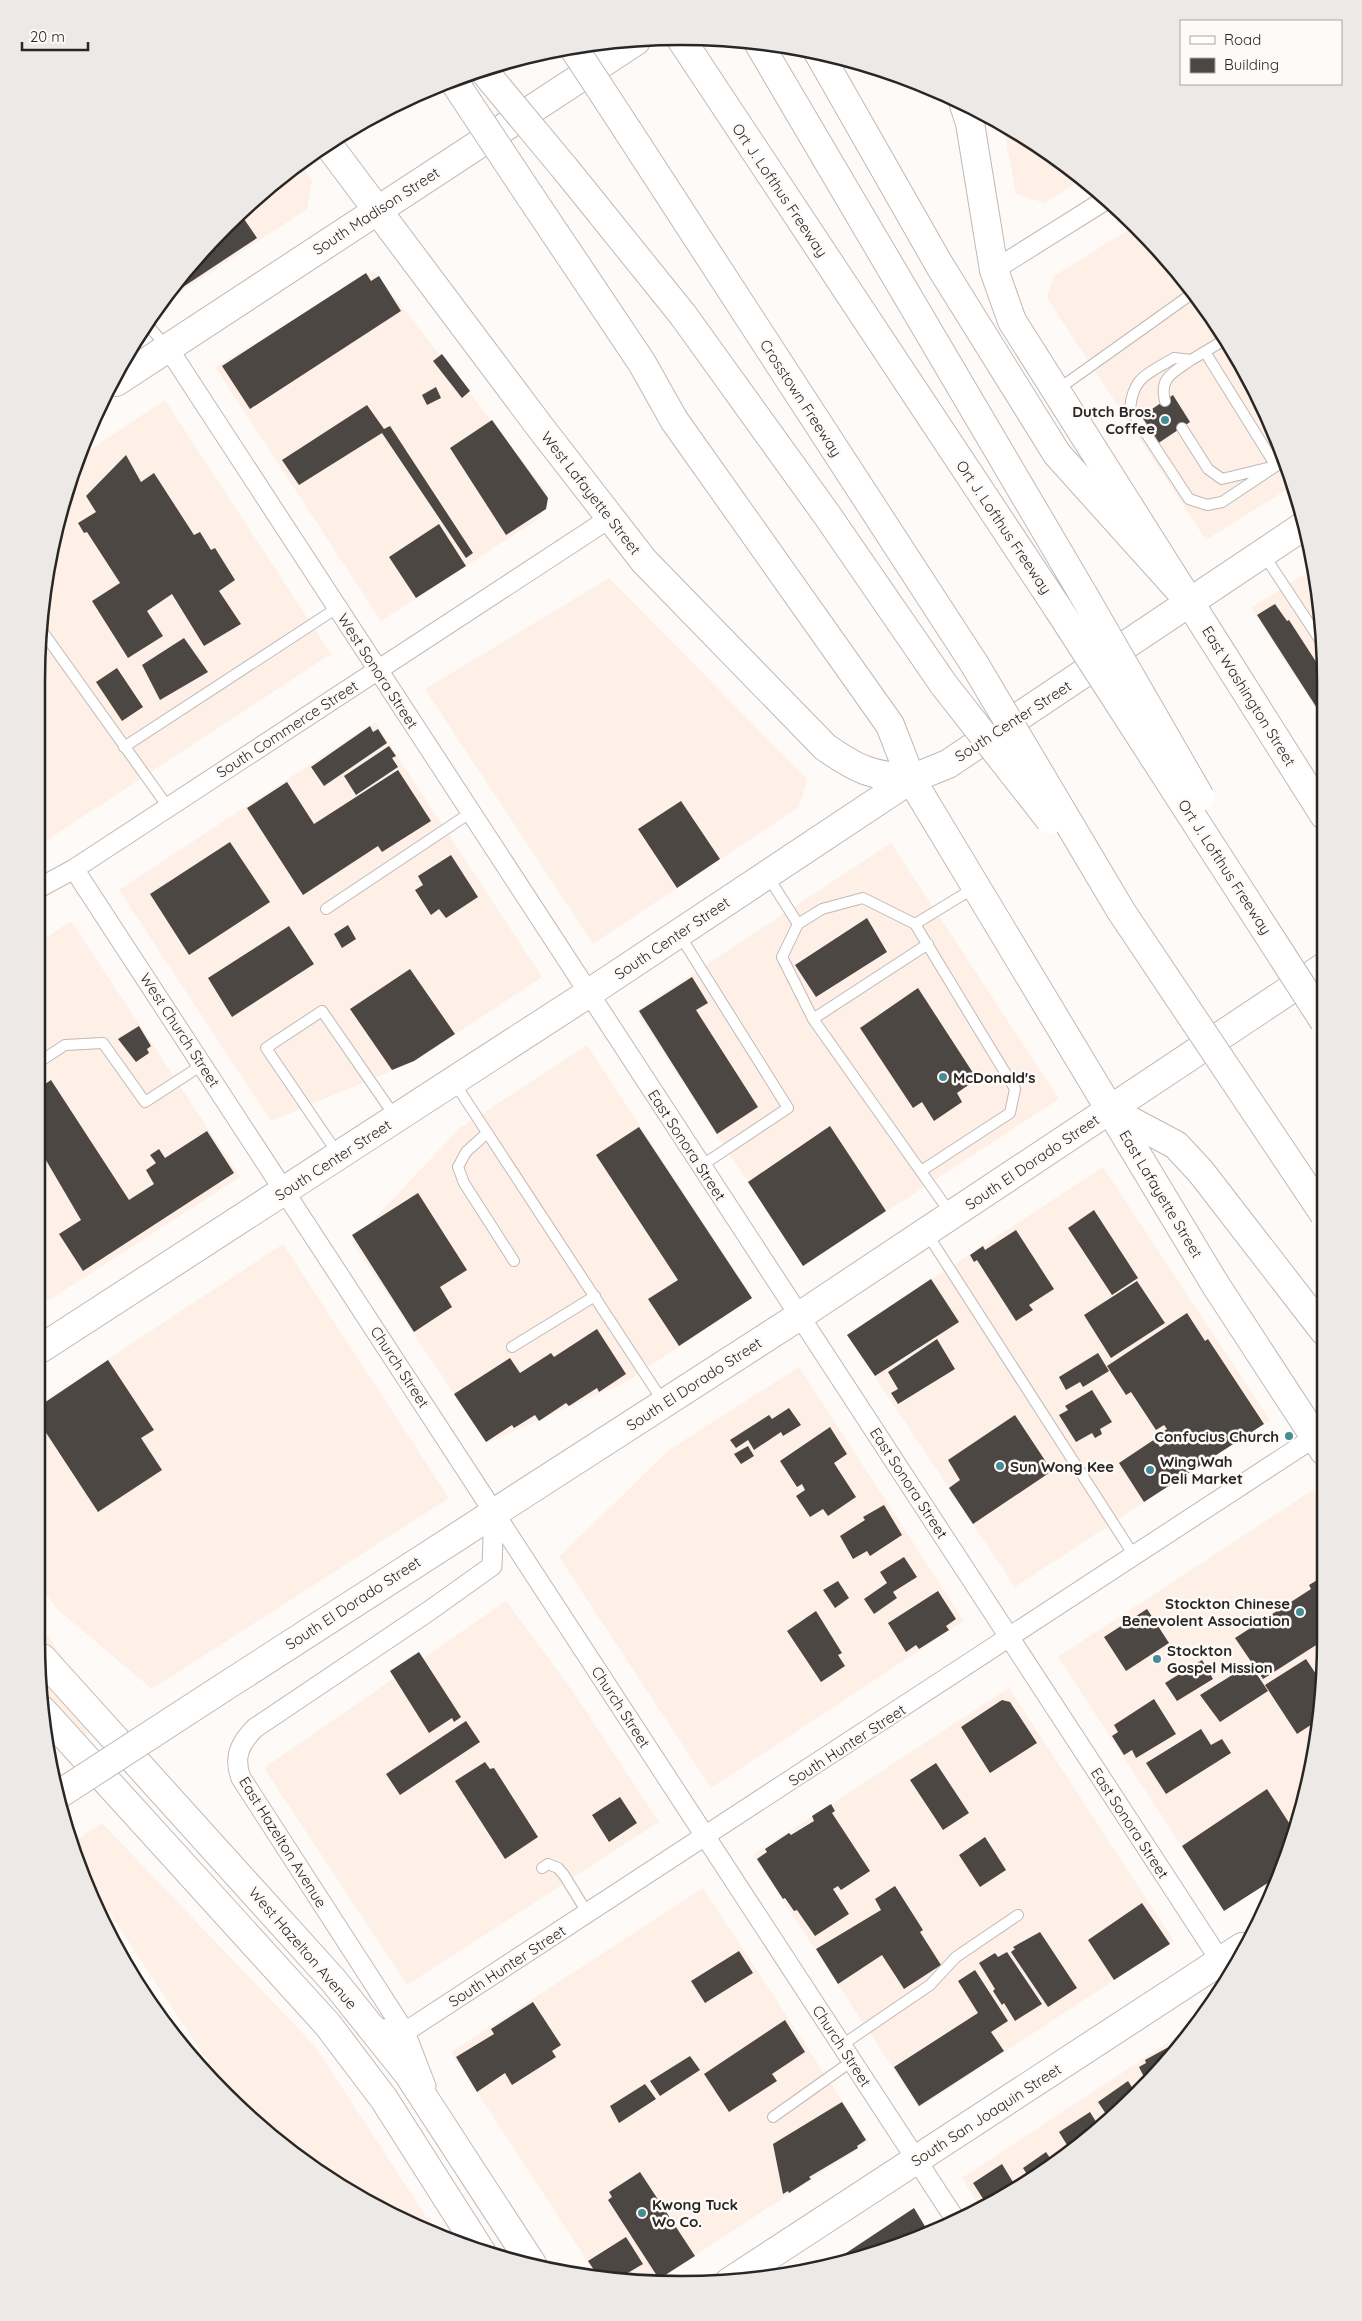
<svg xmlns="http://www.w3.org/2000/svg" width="1362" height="2321" font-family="Quicksand,sans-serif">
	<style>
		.built { fill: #fef0e7 }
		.building { fill: #4c4743 }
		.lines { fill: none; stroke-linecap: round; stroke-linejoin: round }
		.lane-casing { stroke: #c0b9b5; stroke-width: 12 }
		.street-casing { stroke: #c0b9b5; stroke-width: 21 }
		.secondary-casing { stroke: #c0b9b5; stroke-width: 30 }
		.highway-casing { stroke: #c0b9b5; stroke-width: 30 }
		.lane { stroke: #fff; stroke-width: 10 }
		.street { stroke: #fff; stroke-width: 19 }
		.secondary { stroke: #fff; stroke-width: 28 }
		.highway { stroke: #fff; stroke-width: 28 }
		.secondary-bridge-casing { stroke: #c0b9b5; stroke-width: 30; stroke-linecap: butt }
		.highway-bridge-casing { stroke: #c0b9b5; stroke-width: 30; stroke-linecap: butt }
		.secondary-bridge { stroke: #fff; stroke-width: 28 }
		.highway-bridge { stroke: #fff; stroke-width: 28 }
		.poi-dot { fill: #468c96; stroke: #fefaf7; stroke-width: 2 }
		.labels { text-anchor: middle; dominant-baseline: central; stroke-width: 5; stroke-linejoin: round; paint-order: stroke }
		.street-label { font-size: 15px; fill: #292725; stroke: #fefaf7 }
		.poi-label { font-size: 15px; font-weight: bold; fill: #292725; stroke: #fefaf7; text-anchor: start }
		.rim { fill: none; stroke: #292725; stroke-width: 2.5 }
	</style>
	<rect width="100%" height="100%" fill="#fefaf7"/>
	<!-- built -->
	<path class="built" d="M1003,126L1039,145L1080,181L1045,203L1016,194Z
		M300,164L312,180L307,209L158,307L225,225Z
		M1133,227L1166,256L1240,359L1292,474L1294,485L1206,540L1047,298L1054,276Z
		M374,271L547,492L540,518L381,621L215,367Z
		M165,400L331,654L38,846V639L71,473L79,457Z
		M1311,570L1324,639V721L1251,608Z
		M609,578L807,779L799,807L593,944L425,689Z
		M375,722L542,977L415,1061L271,1121L119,890Z
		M891,843L1059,1099L803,1266L636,1011Z
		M71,921L240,1177L40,1306L39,942Z
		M587,1045L753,1298L624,1383L487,1443L352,1242L460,1128Z
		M1103,1167L1270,1420L1015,1587L847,1335Z
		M283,1244L449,1498L152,1689L57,1609L41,1587V1403Z
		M799,1367L964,1621L711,1788L559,1557L669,1450Z
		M1313,1490L1324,1507V1682L1291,1848L1277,1877L1224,1911L1058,1657Z
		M506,1601L574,1693L659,1822L407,1985L264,1768Z
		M41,1625L104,1721L66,1750L42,1713Z
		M1009,1688L1174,1941L919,2108L753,1855Z
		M102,1823L314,2045L439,2236L396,2218L289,2152L226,2089L77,1864L70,1844Z
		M703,1888L869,2142L653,2283L599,2279L451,2052Z
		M1196,2024L1137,2096L1073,2152L981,2209L962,2178Z"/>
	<!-- building -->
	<path class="building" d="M240,213L257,238L174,293L172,290L225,225Z
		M366,273L371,281L379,276L401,311L250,409L222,366Z
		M442,354L470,391L462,398L433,361Z
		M436,387L441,398L427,405L422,395Z
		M1173,395L1190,422L1157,444L1140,417Z
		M367,405L384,429L390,426L473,553L466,558L382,433L299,485L282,460Z
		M492,420L548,498L546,509L506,535L450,448Z
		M126,455L141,482L154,473L194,535L200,532L211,550L215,548L235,580L219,591L241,624L204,646L172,594L147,611L163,636L128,658L92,601L120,583L87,532L84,533L78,523L96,512L86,496Z
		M439,524L466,566L416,598L389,557Z
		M1275,604L1287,621L1289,620L1324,674V719L1257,615Z
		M184,638L208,672L160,700L142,665Z
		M117,668L143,707L122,721L96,682Z
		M370,726L373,732L378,729L387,743L324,786L311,767Z
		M389,746L396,756L392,758L398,767L356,795L344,776Z
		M398,770L431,821L382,852L378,846L303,895L247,808L287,782L314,824Z
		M681,801L720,859L677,888L638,829Z
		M230,842L270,902L189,955L150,894Z
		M451,855L478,897L446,918L439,909L431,915L415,890L423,885L418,876Z
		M867,918L887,952L816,997L795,965Z
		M348,925L356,939L342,948L334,934Z
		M289,926L314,964L232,1017L208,978Z
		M410,969L455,1034L414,1061L392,1070L350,1009Z
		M692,977L708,1003L696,1010L758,1107L717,1134L639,1011Z
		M918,988L977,1079L957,1093L962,1102L934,1121L922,1102L913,1108L860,1028Z
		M139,1026L151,1046L147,1049L149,1053L136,1062L118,1039Z
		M51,1080L129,1200L154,1184L146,1170L156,1163L150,1155L159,1149L165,1158L207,1131L234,1173L83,1271L59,1234L81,1220L40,1150L39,1088Z
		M830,1126L886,1211L803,1266L748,1182Z
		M639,1127L752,1298L679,1346L648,1299L678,1280L596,1155Z
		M418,1193L467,1270L440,1287L452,1307L414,1332L352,1235Z
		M1094,1210L1138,1278L1112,1295L1068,1228Z
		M1016,1230L1054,1289L1029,1305L1033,1310L1016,1321L977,1260L974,1262L970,1255L983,1246L985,1250Z
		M931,1279L959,1322L875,1376L847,1335Z
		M1137,1281L1165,1323L1111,1358L1084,1315Z
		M1187,1313L1205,1341L1208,1339L1264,1424L1144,1502L1119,1463L1155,1439L1160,1447L1165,1444L1159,1434L1167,1429L1164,1425L1156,1430L1131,1392L1126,1395L1107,1366Z
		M597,1329L626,1374L599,1392L597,1388L569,1406L566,1403L539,1421L535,1415L514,1428L512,1425L486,1442L454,1394L510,1358L520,1373L551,1353L554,1357Z
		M937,1339L955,1369L898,1404L891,1393L898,1389L888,1372Z
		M1098,1353L1109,1371L1083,1387L1080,1382L1066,1390L1059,1377Z
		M108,1360L154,1430L141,1438L162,1470L98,1512L41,1425V1405Z
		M1092,1390L1112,1422L1100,1429L1102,1434L1095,1438L1092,1433L1076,1442L1059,1415L1068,1410L1065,1406Z
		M789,1408L801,1425L783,1436L781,1432L754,1450L748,1440L736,1448L730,1440L769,1415L772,1419Z
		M1015,1415L1052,1471L973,1524L949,1488L960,1480L948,1460Z
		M830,1427L847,1454L834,1463L856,1497L828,1516L823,1509L810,1517L796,1496L805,1490L802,1484L797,1487L780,1461Z
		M748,1446L754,1456L741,1464L734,1454Z
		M884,1505L902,1535L870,1556L867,1551L853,1559L840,1536L865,1520L863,1517Z
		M904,1557L917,1577L893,1592L897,1598L874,1614L864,1599L887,1583L880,1572Z
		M1324,1576V1640L1263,1679L1235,1638L1311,1589L1309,1585Z
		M838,1581L849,1598L835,1608L823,1590Z
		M938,1591L956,1619L946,1626L949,1630L919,1649L916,1645L906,1652L888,1623Z
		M1147,1609L1169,1643L1126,1671L1104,1637Z
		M816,1611L842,1653L838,1655L845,1666L821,1682L787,1631Z
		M419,1652L461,1717L454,1722L452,1718L429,1733L390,1671Z
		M1306,1659L1324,1686L1317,1721L1297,1734L1265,1685Z
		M1202,1660L1213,1679L1177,1701L1165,1683Z
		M1250,1664L1268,1691L1220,1722L1200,1695Z
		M1154,1699L1176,1734L1136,1758L1132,1750L1124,1755L1112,1736L1118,1732L1114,1725Z
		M1002,1700L1010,1702L1037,1743L990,1773L961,1727Z
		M466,1721L480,1742L400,1795L386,1774Z
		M1201,1729L1211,1745L1222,1739L1231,1753L1166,1794L1146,1763Z
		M485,1762L490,1769L494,1768L538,1837L505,1859L455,1781Z
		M936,1763L969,1813L943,1830L910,1780Z
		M1267,1789L1295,1832L1291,1848L1277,1877L1224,1911L1182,1846Z
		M620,1797L637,1823L609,1842L592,1815Z
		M831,1804L835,1811L832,1813L870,1871L841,1890L838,1886L833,1889L849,1914L815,1936L797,1910L794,1911L785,1898L783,1899L757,1859L767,1852L765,1849L789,1833L791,1835L814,1821L812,1816Z
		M985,1837L1006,1870L980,1887L959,1855Z
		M895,1886L923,1930L920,1932L941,1965L904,1989L882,1955L838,1984L816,1949L881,1910L875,1899Z
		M1142,1903L1170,1944L1114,1980L1088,1940Z
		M1040,1932L1077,1988L1048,2007L1011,1952L1015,1949L1013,1947Z
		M739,1951L753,1973L705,2003L691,1981Z
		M1007,1952L1042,2004L1015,2021L1004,2003L1002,2005L993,1991L995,1989L979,1963L995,1953L998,1957Z
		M975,1970L1008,2021L991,2032L1004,2051L919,2106L894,2067L978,2013L958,1981Z
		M533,2002L561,2045L552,2051L556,2057L512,2085L505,2073L477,2092L456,2057L494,2034L491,2029Z
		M785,2020L805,2052L772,2074L777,2081L729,2112L704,2074Z
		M1176,2043L1178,2046L1147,2083L1139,2067L1146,2063L1145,2060Z
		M690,2056L700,2070L660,2096L650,2081Z
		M1128,2081L1137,2095L1110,2120L1098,2102Z
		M645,2084L656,2099L619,2123L610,2106Z
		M842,2102L866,2140L857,2146L858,2148L809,2177L811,2179L789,2193L788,2191L783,2194L773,2144Z
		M1090,2112L1100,2128L1072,2153L1059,2132Z
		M1046,2152L1054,2164L1030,2179L1023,2168Z
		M1002,2164L1016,2187L987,2205L973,2183Z
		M640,2172L695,2256L659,2279L608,2200L612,2197L609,2192Z
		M914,2208L929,2233L888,2251L828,2265Z
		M626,2237L643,2264L626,2274L630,2281L600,2279L588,2261Z"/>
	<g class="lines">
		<defs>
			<path id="lane" d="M145,322L167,347
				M1226,339L1191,360L1174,358C1148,374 1133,376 1130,409L1189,499L1207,505L1222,502L1285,460
				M1057,390L1193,293
				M1165,401C1159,377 1173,373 1191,360
				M1182,428L1208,469L1222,479L1276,466L1205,352
				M1264,555L1324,646
				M40,628L168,807
				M124,747L337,608
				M767,875L798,924L782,957L813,1019L951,1214
				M326,909L470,813
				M798,924L822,909L863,898L915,924L974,888
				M915,924L1015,1089L1010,1113L921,1171
				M679,934L788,1108L701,1166
				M813,1019L928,944
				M39,1062L65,1045L103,1043L145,1102L202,1065
				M454,1082L664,1403
				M487,1133L466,1152L458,1167L464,1183L514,1261
				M338,1154L266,1048L322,1011L396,1118
				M926,1232L1135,1557
				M512,1347L595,1296
				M542,1868L548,1864L558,1868L564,1875L588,1914
				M842,2045L930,1985L956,1957L1018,1915
				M773,2117L852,2061"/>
			<path id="street" d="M994,270L1104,201
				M168,348L1229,1974
				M74,869L957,2222
				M39,888L74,869L610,518
				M371,2027L405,2032L1315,1437
				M426,2086L405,2032L241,1778C233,1757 240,1743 255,1728L429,1611L492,1566L494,1512"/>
			<path id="secondary" d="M964,105L970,123L994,270L1012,321L1324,815
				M327,143L540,427L644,561L825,747C858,770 870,775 911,779
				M116,382L636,41
				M911,779L1215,1284L1324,1451
				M40,1349L589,993L911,779L948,764L1302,527
				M42,1658L333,1980L409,2075L532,2264
				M218,1691L801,1315L1324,967
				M42,1710L328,2025L384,2099L482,2253
				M729,2282L1242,1947"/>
			<path id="highway" d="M679,36L1059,610
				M759,44L1083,594
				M818,52L940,266L1057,454L1190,602
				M628,131L975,665
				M567,171L683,315L827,515L944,685
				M530,196L642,363L674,420L890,725L911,779
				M1110,1110L1176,1145L1201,1172L1324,1331"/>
		</defs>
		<!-- lane casing -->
		<use href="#lane" class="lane-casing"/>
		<!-- street casing -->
		<use href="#street" class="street-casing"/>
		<!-- secondary casing -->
		<use href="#secondary" class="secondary-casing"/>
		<!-- highway casing -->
		<use href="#highway" class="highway-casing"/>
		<!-- lane -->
		<use href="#lane" class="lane"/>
		<!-- street -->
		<use href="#street" class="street"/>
		<!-- secondary -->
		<use href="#secondary" class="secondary"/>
		<!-- highway -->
		<use href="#highway" class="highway"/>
		<defs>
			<path id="secondary-bridge" d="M58,1795L218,1691"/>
			<path id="highway-bridge" d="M573,47L628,131
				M483,70L567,171
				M453,80L530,196
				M1083,594L1200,797
				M1059,610L1324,1021
				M975,665L1121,911L1324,1214
				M944,685L1050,820"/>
		</defs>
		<!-- secondary-bridge casing -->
		<use href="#secondary-bridge" class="secondary-bridge-casing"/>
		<!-- highway-bridge casing -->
		<use href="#highway-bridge" class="highway-bridge-casing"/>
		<!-- secondary-bridge -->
		<use href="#secondary-bridge" class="secondary-bridge"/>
		<!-- highway-bridge -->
		<use href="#highway-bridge" class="highway-bridge"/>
	</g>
	<!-- markers -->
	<g class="poi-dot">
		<circle cx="1165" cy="420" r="5"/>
		<circle cx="943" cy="1077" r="5"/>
		<circle cx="1289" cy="1436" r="5"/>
		<circle cx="1000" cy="1466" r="5"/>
		<circle cx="1150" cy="1470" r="5"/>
		<circle cx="1300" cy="1612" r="5"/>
		<circle cx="1157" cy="1659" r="5"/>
		<circle cx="642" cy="2213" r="5"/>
	</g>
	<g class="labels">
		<!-- street labels -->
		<g class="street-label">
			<text transform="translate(780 190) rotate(56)">Ort J. Lofthus Freeway</text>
			<text transform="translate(376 211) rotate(-33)">South Madison Street</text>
			<text transform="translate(801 398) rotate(57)">Crosstown Freeway</text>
			<text transform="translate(591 493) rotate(52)">West Lafayette Street</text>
			<text transform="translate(1004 527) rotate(56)">Ort J. Lofthus Freeway</text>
			<text transform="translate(378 671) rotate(57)">West Sonora Street</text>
			<text transform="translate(1249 696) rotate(58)">East Washington Street</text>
			<text transform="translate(1013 721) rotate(-33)">South Center Street</text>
			<text transform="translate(287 729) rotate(-33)">South Commerce Street</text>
			<text transform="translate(1225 867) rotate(57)">Ort J. Lofthus Freeway</text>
			<text transform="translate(672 938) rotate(-34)">South Center Street</text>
			<text transform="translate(180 1030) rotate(57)">West Church Street</text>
			<text transform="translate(687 1145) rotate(57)">East Sonora Street</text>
			<text transform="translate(333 1160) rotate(-33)">South Center Street</text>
			<text transform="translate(1032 1162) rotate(-34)">South El Dorado Street</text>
			<text transform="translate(1161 1194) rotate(59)">East Lafayette Street</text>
			<text transform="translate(400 1367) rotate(57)">Church Street</text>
			<text transform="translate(694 1384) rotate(-33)">South El Dorado Street</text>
			<text transform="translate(909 1483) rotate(57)">East Sonora Street</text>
			<text transform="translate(353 1603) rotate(-33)">South El Dorado Street</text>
			<text transform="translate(621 1707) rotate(57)">Church Street</text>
			<text transform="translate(847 1745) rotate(-33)">South Hunter Street</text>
			<text transform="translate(1130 1823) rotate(57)">East Sonora Street</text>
			<text transform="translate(283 1842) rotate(58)">East Hazelton Avenue</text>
			<text transform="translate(303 1948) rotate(49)">West Hazelton Avenue</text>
			<text transform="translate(507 1966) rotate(-33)">South Hunter Street</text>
			<text transform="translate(842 2046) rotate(57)">Church Street</text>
			<text transform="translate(986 2115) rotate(-33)">South San Joaquin Street</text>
		</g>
		<!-- poi labels -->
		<g class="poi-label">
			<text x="1155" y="411" text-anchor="end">Dutch Bros.<tspan x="1155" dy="17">Coffee</tspan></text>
			<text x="953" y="1077">McDonald's</text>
			<text x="1279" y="1436" text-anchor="end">Confucius Church</text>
			<text x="1160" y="1461">Wing Wah<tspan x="1160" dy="17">Deli Market</tspan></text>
			<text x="1010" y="1466">Sun Wong Kee</text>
			<text x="1290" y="1603" text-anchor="end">Stockton Chinese<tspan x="1290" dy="17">Benevolent Association</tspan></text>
			<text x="1167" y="1650">Stockton<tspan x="1167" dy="17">Gospel Mission</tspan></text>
			<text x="652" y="2204">Kwong Tuck<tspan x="652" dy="17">Wo Co.</tspan></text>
		</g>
	</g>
	<!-- crop -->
	<path d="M0 0H1362V2321H0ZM681 45H681A636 636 0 0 1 1317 681V1640A636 636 0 0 1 681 2276H681A636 636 0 0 1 45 1640V681A636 636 0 0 1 681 45Z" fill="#ede9e6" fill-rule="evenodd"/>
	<path class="rim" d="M681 45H681A636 636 0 0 1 1317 681V1640A636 636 0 0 1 681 2276H681A636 636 0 0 1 45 1640V681A636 636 0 0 1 681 45Z"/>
	<!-- legend -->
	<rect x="1180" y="20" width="162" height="65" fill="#fefaf7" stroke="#a9a6a3"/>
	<rect x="1190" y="36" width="25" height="8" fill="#ffffff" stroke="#a9a6a3"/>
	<text x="1224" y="45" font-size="15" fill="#292725">Road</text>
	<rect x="1190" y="58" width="25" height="15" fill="#4c4743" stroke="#a9a6a3"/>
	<text x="1224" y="70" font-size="15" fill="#292725">Building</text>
	<!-- scale -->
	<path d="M22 42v8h66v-8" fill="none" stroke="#292725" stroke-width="2.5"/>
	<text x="30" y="42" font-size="15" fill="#292725" stroke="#fefaf7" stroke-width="4" paint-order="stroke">20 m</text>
</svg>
